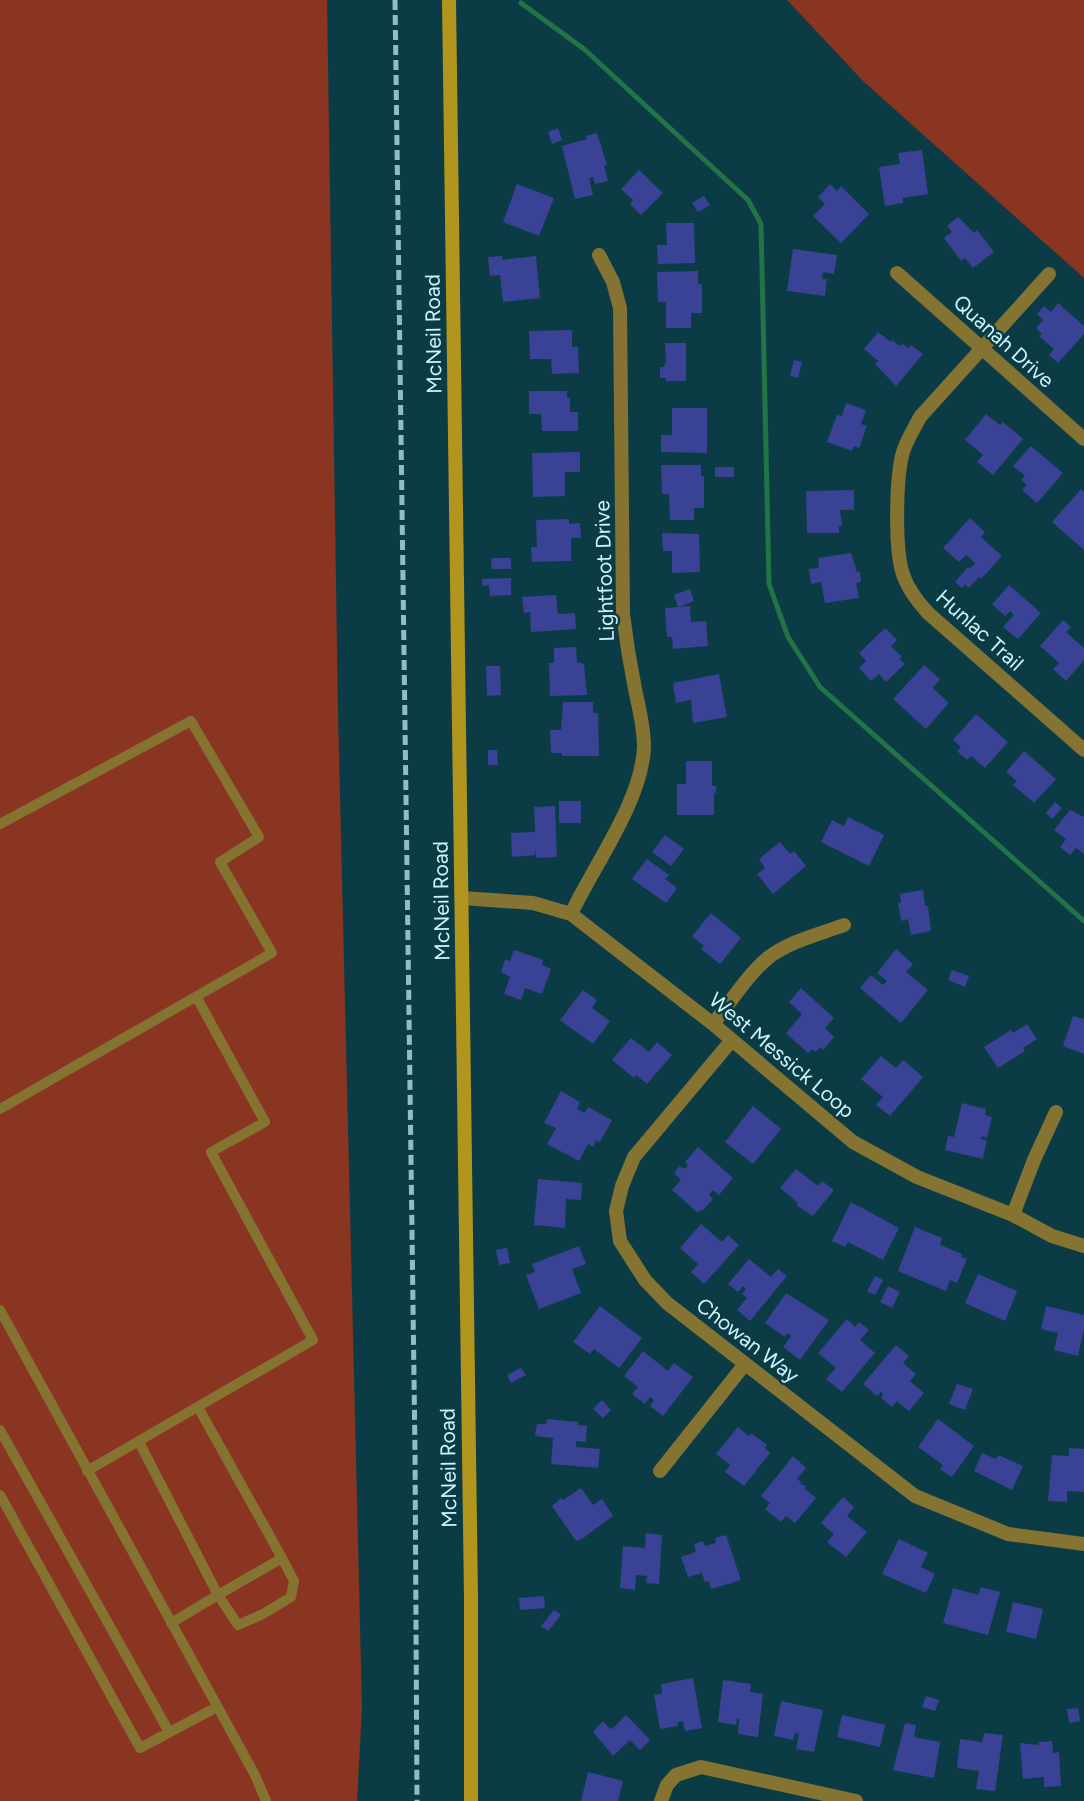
<svg xmlns="http://www.w3.org/2000/svg" width="1084" height="1801" font-family="Figtree,sans-serif">
	<style>
		.green { fill: #893522 }
		.lines { fill: none; stroke-linecap: round; stroke-linejoin: round }
		.stream { stroke: #227345; stroke-width: 5 }
		.building { fill: #394294 }
		.service { stroke: #857332; stroke-width: 10 }
		.minor { stroke: #857332; stroke-width: 14 }
		.secondary { stroke: #b2951c; stroke-width: 14 }
		.rail { stroke: #92bdc6; stroke-width: 5; stroke-dasharray: 10 5; stroke-linecap: butt }
		.labels { text-anchor: middle; dominant-baseline: central; stroke-width: 5; stroke-linejoin: round; paint-order: stroke }
		.street-label { font-size: 21px; fill: #ccf4fe; stroke: #0b3c45 }
	</style>
	<rect width="100%" height="100%" fill="#0b3c45"/>
	<!-- green -->
	<path class="green" d="M0,0H327L338,713L362,1708L357,1801H0Z
		M787,0H1084V278L863,81Z"/>
	<g class="lines">
		<!-- stream -->
		<path class="stream" d="M521,3L584,49L748,200L761,224L769,584L788,637L820,687L1084,921"/>
	</g>
	<!-- building -->
	<path class="building" d="M558,128L562,140L552,144L548,132Z
		M597,133L607,165L604,166L608,181L595,184L593,177L589,178L593,195L575,199L562,146L587,139L586,136Z
		M922,150L928,194L903,198V203L885,206L879,167L900,164L898,153Z
		M639,170L663,193L641,215L630,204L633,200L621,189Z
		M517,184L554,198L539,236L503,222Z
		M830,184L837,191L841,186L869,214L841,243L813,216L825,204L818,197Z
		M704,196L710,205L698,212L692,203Z
		M958,217L974,233L977,230L994,252L973,268L965,258L961,261L944,238L952,232L947,226Z
		M666,223H694L695,263L658,264L657,245H667Z
		M793,249L837,255L834,274L823,272L822,279H827L825,296L787,291Z
		M502,256V260L536,256L540,298L503,302L500,275L490,276L488,257Z
		M698,271V284H702V313H691V328H666V302H658L657,272Z
		M1058,303L1084,326V334L1058,363L1049,355L1054,349L1039,336L1042,334L1036,328L1043,320L1037,314L1044,306L1051,312Z
		M572,330V347H578L579,373L552,374L551,359H530L529,331Z
		M878,332L891,342L892,340L900,346L903,344L908,348L911,345L923,354L896,386L875,364L878,361L864,349Z
		M665,343H686V381H666V378H660V367H664L666,360Z
		M794,360L802,362L798,378L790,376Z
		M529,391H567V398H570V412H578V431H542L541,414H529Z
		M846,403L866,410L861,424L867,426L859,448L854,446L852,451L827,442L837,415L842,416Z
		M672,408H707V453L661,452V435H672Z
		M986,414L1000,425L1003,422L1023,439L993,475L977,462L983,455L965,440Z
		M1031,446L1063,473L1037,503L1022,490L1027,485L1021,480L1025,476L1013,466Z
		M580,452V472H565V496L533,497L532,453Z
		M661,465H701V476H704V508H694V520H670L669,494H662Z
		M715,467H734V477H715Z
		M1081,489L1084,492V550L1052,522Z
		M854,490V510H840L842,526H839V533H807L806,491Z
		M970,518L985,532L981,537L1002,556L981,579L979,577L969,588L965,584L962,588L955,582L968,567L970,569L975,563L966,555L959,562L943,548Z
		M569,519V524L580,523L581,538H571V561L532,562L531,547H537L536,520Z
		M662,533L699,534L700,572L672,573V551H663Z
		M851,553L857,572H860L861,582L856,583L859,598L825,603L821,582L811,584L809,569L819,568L818,558Z
		M492,558H511V569H491Z
		M511,578V595L490,596L489,585L482,586V579Z
		M1009,585L1041,613L1018,639L1003,627L1014,615L1010,611L1005,616L992,604Z
		M690,589L694,601L678,607L674,595Z
		M556,595L558,614L575,613L576,629L531,632L530,612L524,613L522,597Z
		M690,606L691,622L706,621L708,646L673,649L672,637H667L665,608Z
		M1063,620L1071,627L1066,632L1084,648V660L1066,681L1053,669L1059,663L1040,646Z
		M885,628L897,640L891,646L902,657L899,659L905,664L886,682L879,674L871,681L859,668L866,661L859,653Z
		M576,647L577,662L584,664L587,695L550,696L549,663H554V648Z
		M924,665L940,679L933,688L949,703L926,729L893,699Z
		M486,666H500L501,695L487,696Z
		M719,674L727,717L693,723L691,700L676,703L673,683Z
		M563,702H593V713H598L599,756H562V753H551L550,730H561Z
		M976,714L1008,742L985,768L971,756L967,760L957,751L961,747L953,740Z
		M488,750H497L498,765H488Z
		M1024,751L1056,779L1034,803L1013,785L1017,781L1006,772Z
		M686,761H712V786H716V793H714V815H677V784H686Z
		M559,801H581V823H559Z
		M1055,802L1062,808L1052,819L1046,813Z
		M555,806L557,857L536,858V849L535,855L512,857L511,833L535,832L534,807Z
		M1070,810L1084,817V854L1076,848L1070,855L1060,847L1066,839L1054,830Z
		M848,817L884,835L869,866L821,842L832,820L844,826Z
		M665,835L684,849L671,866L652,852Z
		M780,842L790,854L794,851L806,866L773,894L757,874L765,868L759,859Z
		M647,859L669,875L665,879L677,888L666,903L632,879Z
		M923,890L925,906H928L931,931L911,935L908,919L901,921L898,903H901L900,894Z
		M711,913L741,938L720,964L701,949L704,946L692,936Z
		M896,949L913,964L906,972L928,990L901,1023L860,988L871,975L883,985L887,981L877,973Z
		M514,950L543,960L542,965L551,969L542,994L525,988L521,1000L504,994L510,977L501,972L505,960L510,961Z
		M952,970L969,976L965,987L948,980Z
		M801,988L834,1018L825,1028L834,1037L823,1050L820,1047L816,1052L812,1049L808,1053L786,1033L802,1014L789,1002Z
		M583,990L597,1000L592,1008L610,1021L593,1044L560,1020Z
		M1073,1016L1084,1019V1054L1063,1046Z
		M1027,1024L1037,1039L1023,1048L1025,1051L998,1068L984,1047L1011,1030L1013,1033Z
		M631,1038L649,1052L657,1042L672,1055L647,1084L636,1075L634,1078L612,1060Z
		M881,1056L896,1068L903,1060L923,1077L890,1116L876,1105L883,1097L861,1079Z
		M561,1091L580,1102L577,1109L585,1113L588,1107L612,1120L600,1142L596,1140L593,1147L588,1144L579,1161L547,1144L556,1128L544,1123Z
		M962,1103L986,1109L985,1115L992,1117L987,1138L982,1136L981,1139L987,1140L983,1159L945,1150L948,1136L954,1137Z
		M753,1106L781,1129L753,1164L725,1142Z
		M698,1147L733,1178L719,1195L713,1190L709,1195L713,1199L703,1210L697,1212L672,1190L681,1180L674,1173L680,1166L684,1169L688,1165L685,1162Z
		M796,1169L818,1186L822,1181L834,1190L813,1216L796,1205L798,1203L780,1188Z
		M538,1179L582,1183L581,1200L566,1199L565,1228L534,1225Z
		M851,1202L899,1228L883,1260L848,1242L845,1247L832,1241Z
		M701,1224L722,1242L728,1235L739,1245L704,1284L691,1272L698,1264L680,1248Z
		M915,1227L942,1238L940,1245L962,1254L961,1257L967,1259L957,1283L950,1280L946,1291L898,1271Z
		M579,1246L586,1264L572,1269L581,1293L539,1309L526,1275L535,1272L532,1264Z
		M507,1248L510,1263L499,1265L496,1250Z
		M749,1259L771,1277L778,1269L787,1276L750,1321L737,1310L747,1298L742,1294L746,1289L743,1286L738,1292L728,1284Z
		M978,1274L1017,1291L1005,1321L965,1303Z
		M875,1276L883,1280L875,1295L867,1291Z
		M888,1286L900,1292L892,1308L880,1302Z
		M786,1293L829,1320L800,1360L783,1347L791,1336L787,1333L785,1337L765,1323Z
		M600,1306L642,1338L619,1368L594,1349L590,1354L573,1342Z
		M1046,1306L1084,1315V1329L1078,1356L1054,1350L1058,1333L1041,1329Z
		M847,1319L855,1327L859,1322L869,1330L860,1340L875,1353L842,1392L826,1379L836,1368L818,1353Z
		M896,1345L909,1356L903,1363L916,1374L910,1381L924,1393L909,1411L897,1401L892,1407L881,1398L883,1395L881,1392L877,1396L863,1384Z
		M643,1351L668,1371L674,1363L693,1377L663,1416L650,1406L654,1400L650,1397L645,1404L632,1394L638,1387L624,1376Z
		M521,1368L526,1375L511,1383L507,1375Z
		M957,1384L973,1389L965,1410L949,1404Z
		M602,1400L611,1410L603,1418L593,1409Z
		M547,1419L578,1422V1425L587,1426L586,1442L576,1441V1447L600,1449L598,1468L551,1464L553,1438L535,1436L537,1424H546Z
		M938,1419L974,1446L952,1477L940,1469L943,1465L918,1447Z
		M738,1427L749,1436L751,1433L767,1445L765,1448L770,1453L744,1486L725,1472L730,1465L716,1454Z
		M1069,1448L1084,1449V1492L1067,1491V1502L1048,1501L1052,1455L1069,1456Z
		M982,1453L996,1459L998,1455L1023,1466L1012,1490L974,1471Z
		M793,1456L806,1468L797,1479L801,1482L800,1484L806,1486L804,1488L816,1498L795,1523L786,1516L781,1522L765,1509L770,1503L761,1496Z
		M581,1488L593,1505L602,1499L613,1516L582,1539L576,1541L552,1506L561,1498L563,1500Z
		M843,1497L854,1507L847,1516L867,1532L846,1557L827,1542L834,1534L821,1523Z
		M646,1533L662,1535L659,1584L646,1583L647,1576L636,1575L635,1590L620,1588L623,1546L645,1548Z
		M726,1535L741,1580L711,1589L709,1581L705,1582L702,1573L688,1577L681,1557L696,1552L694,1544L703,1541L705,1546L716,1543L715,1538Z
		M899,1539L928,1553L921,1567L935,1574L926,1593L882,1574Z
		M981,1587L1000,1592L988,1635L943,1623L953,1588L978,1595Z
		M544,1596L545,1608L520,1610L519,1598Z
		M1013,1602L1043,1609L1036,1639L1006,1632Z
		M554,1610L561,1615L548,1631L541,1626Z
		M693,1678L702,1728L685,1731L683,1721L678,1722V1726L660,1729L654,1695L662,1694L661,1684Z
		M723,1680L751,1684L750,1692L763,1694L758,1737L738,1734L739,1719H737L736,1725L718,1722Z
		M926,1696L939,1700L935,1711L922,1707Z
		M781,1701L823,1710L814,1752L796,1749L799,1734L795,1733L793,1740L774,1736Z
		M1078,1708L1080,1721L1069,1723L1067,1709Z
		M626,1715L650,1740L640,1750L630,1740L613,1756L593,1732L603,1721L610,1729L613,1728Z
		M842,1715L885,1725L880,1747L837,1737Z
		M905,1723L916,1725L914,1737L940,1742L934,1778L893,1770Z
		M984,1733L1003,1735L995,1791L976,1789L979,1771L957,1768L960,1739L982,1742Z
		M1052,1741L1053,1753L1059,1752L1061,1786L1044,1787V1777L1023,1779L1020,1743L1039,1745V1742Z
		M588,1772L623,1781L618,1801H581Z"/>
	<g class="lines">
		<!-- service -->
		<path class="service" d="M0,824L191,721L259,837L220,862L272,953L0,1109
			M0,1310L255,1775L266,1801
			M198,1407L282,1558L218,1595L238,1625L263,1614L291,1597L294,1581L282,1558
			M0,1430L169,1732
			M139,1442L218,1595L171,1623
			M87,1471L313,1340L211,1152L265,1122L197,998
			M0,1495L140,1748L217,1707"/>
		<!-- minor -->
		<path class="minor" d="M897,273L1084,439
			M1049,274L920,417C914,429 907,439 903,452C896,476 894,553 904,577C909,591 918,602 928,613L1084,750
			M462,898L533,903L571,914L713,1024L853,1142L917,1177L1013,1215L1052,1236L1084,1246
			M571,914C594,865 642,801 644,747C644,727 639,708 635,689C630,664 626,639 623,614L620,308L613,282L599,255
			M713,1024C731,1002 747,975 769,957C790,941 820,934 844,925
			M732,1040L634,1157L622,1186L616,1211L620,1241L645,1280L667,1303L915,1496L1008,1534L1084,1544
			M1013,1215L1034,1160L1056,1112
			M660,1471L745,1364
			M661,1801L667,1785L676,1775L701,1767L856,1801"/>
		<!-- secondary -->
		<path class="secondary" d="M449,0L471,1598V1801"/>
		<!-- rail -->
		<path class="rail" d="M395,0L415,1450L417,1801"/>
	</g>
	<g class="labels">
		<!-- street labels -->
		<g class="street-label">
			<text transform="translate(433 334) rotate(-91)">McNeil Road</text>
			<text transform="translate(1004 341) rotate(42)">Quanah Drive</text>
			<text transform="translate(604 571) rotate(-92)">Lightfoot Drive</text>
			<text transform="translate(980 630) rotate(42)">Hunlac Trail</text>
			<text transform="translate(441 901) rotate(-91)">McNeil Road</text>
			<text transform="translate(782 1055) rotate(40)">West Messick Loop</text>
			<text transform="translate(748 1340) rotate(38)">Chowan Way</text>
			<text transform="translate(448 1468) rotate(-91)">McNeil Road</text>
		</g>
	</g>
</svg>
